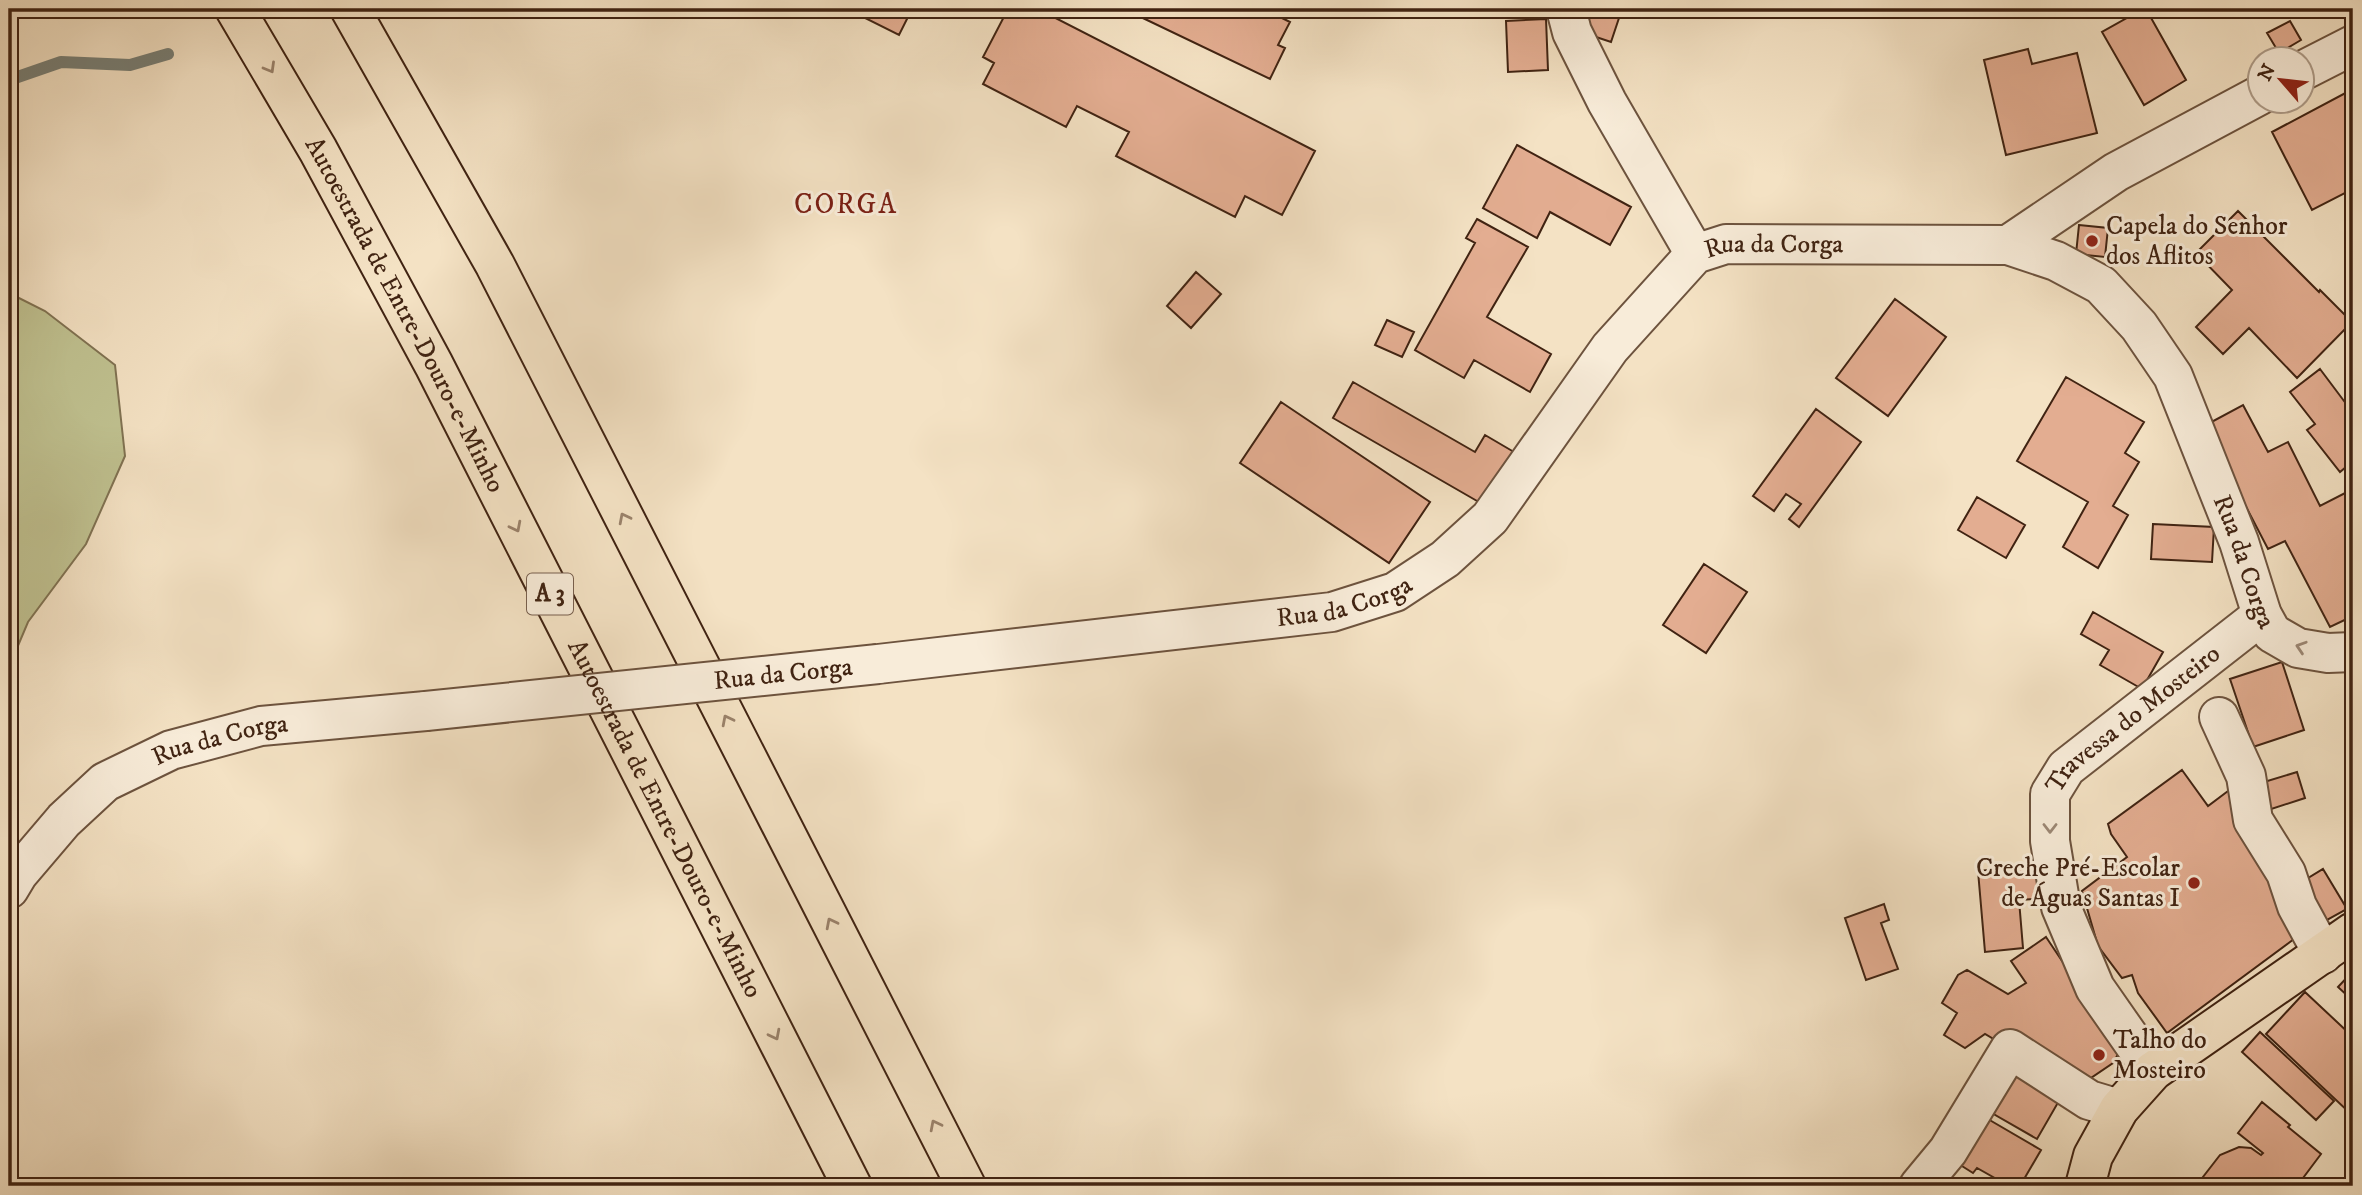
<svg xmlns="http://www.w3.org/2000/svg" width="2362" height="1195" font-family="'IM FELL DW Pica',serif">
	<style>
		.green { fill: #c0c291; stroke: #807252; stroke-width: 2 }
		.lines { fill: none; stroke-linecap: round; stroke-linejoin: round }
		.stream { stroke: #787f76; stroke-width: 12 }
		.building { fill: #e3ad91; stroke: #402312; stroke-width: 2 }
		.minor-casing { stroke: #6d533e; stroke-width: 42 }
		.major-casing { stroke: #402312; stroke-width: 42 }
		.highway-casing { stroke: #402312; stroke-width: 42 }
		.minor { stroke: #f8ecd9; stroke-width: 38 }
		.major { stroke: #f4e2c4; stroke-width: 38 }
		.highway { stroke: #f4e2c4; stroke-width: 38 }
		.minor-bridge-casing { stroke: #6d533e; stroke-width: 42; stroke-linecap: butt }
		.minor-bridge { stroke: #f8ecd9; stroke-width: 38 }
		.oneway { stroke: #9a826b }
		.oneway2 { stroke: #9c8876 }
		.poi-dot { fill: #8f2418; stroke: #f8ecd9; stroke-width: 2.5 }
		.labels { text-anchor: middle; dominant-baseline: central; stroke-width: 6; stroke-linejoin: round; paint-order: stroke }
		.shield { fill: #f8ecd9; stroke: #775f4e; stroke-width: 2 }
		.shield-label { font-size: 24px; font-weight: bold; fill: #402312 }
		.poi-label { font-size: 26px; fill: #402312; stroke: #f8ecd9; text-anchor: start }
		.street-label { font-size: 26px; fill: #402312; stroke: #f8ecd9 }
		.neighbourhood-label { font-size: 28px; letter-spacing: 2px; fill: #7a1f14; stroke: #f8ecd9 }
	</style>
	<rect width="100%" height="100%" fill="#f4e2c4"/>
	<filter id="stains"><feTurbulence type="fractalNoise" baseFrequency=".00286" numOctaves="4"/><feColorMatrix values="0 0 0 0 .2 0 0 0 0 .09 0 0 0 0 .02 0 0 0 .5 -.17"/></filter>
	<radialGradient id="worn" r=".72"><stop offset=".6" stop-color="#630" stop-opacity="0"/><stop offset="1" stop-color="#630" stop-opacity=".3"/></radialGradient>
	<!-- green -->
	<path class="green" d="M9,293L45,311L115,365L125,456L86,544L28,622L9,667Z"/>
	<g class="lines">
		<!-- stream -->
		<path class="stream" d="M9,80L61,62L130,65L168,54"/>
	</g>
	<!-- building -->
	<path class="building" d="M853,9H912L899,35L851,11Z
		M1008,9H1038L1315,151L1282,215L1245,196L1235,217L1116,156L1129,132L1077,106L1066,127L983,84L994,63L983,57Z
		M1124,9H1277L1274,14L1290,22L1278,45L1285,48L1270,79Z
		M1585,9H1622L1611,42L1578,31Z
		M2143,9H2146L2186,80L2144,105L2102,32Z
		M1546,19L1548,70L1508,72L1506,21Z
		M2290,21L2301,40L2279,53L2267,33Z
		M2028,49L2032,64L2077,53L2097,133L2006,155L1984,60Z
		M2353,89V189L2312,210L2272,132Z
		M1517,145L1631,207L1610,245L1550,212L1537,238L1483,208Z
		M2238,211L2319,292L2320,290L2352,322L2297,378L2249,328L2223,354L2196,327L2232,290L2196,253Z
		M1477,219L1528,247L1487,317L1551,354L1530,392L1474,360L1464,378L1415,350L1475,243L1466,238Z
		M2079,225L2108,228L2105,257L2076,254Z
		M1196,272L1221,294L1191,328L1167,306Z
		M1895,299L1946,337L1888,416L1836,378Z
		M1387,320L1414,332L1402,357L1375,345Z
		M2320,369L2353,413V461L2340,472L2307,430L2315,424L2290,392Z
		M2066,377L2144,422L2125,453L2139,462L2113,506L2128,515L2098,568L2063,547L2088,502L2017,461Z
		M1353,382L1475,452L1485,435L1514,452L1484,505L1333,418Z
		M1281,402L1430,502L1389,563L1240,463Z
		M2243,405L2268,452L2288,442L2320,506L2353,489V616L2330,627L2285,541L2268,549L2204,426Z
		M1816,409L1861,442L1799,527L1789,519L1801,504L1786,494L1774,511L1753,496Z
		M1977,497L2025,525L2006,558L1958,530Z
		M2153,524L2214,527L2212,562L2151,559Z
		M1704,564L1747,592L1706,653L1663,625Z
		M2093,612L2163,652L2142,689L2100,665L2109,650L2081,634Z
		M2282,662L2304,730L2253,747L2230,679Z
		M2182,770L2208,806L2232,788L2294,939L2167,1033L2138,993L2132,975L2122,978L2098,946L2082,891L2127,857L2111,834L2108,824Z
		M2297,772L2305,798L2259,813L2251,786Z
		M2048,865L2051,898L2019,900L2023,948L1985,952L1978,871Z
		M2323,869L2347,909L2318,925L2295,886Z
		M1884,904L1889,920L1881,923L1898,969L1866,980L1845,918Z
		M2046,937L2121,1049L2113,1063L2076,1088L1985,1034L1965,1048L1944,1035L1957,1013L1942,1003L1958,975L1967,970L2008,994L2026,983L2011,961Z
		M2353,971V1001L2338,987Z
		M2305,992L2353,1037V1116L2266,1034Z
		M2260,1032L2334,1101L2316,1120L2242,1052Z
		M2012,1057L2067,1087L2037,1139L1983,1108Z
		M2262,1102L2290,1125L2288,1127L2321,1154L2297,1186H2196L2220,1155L2239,1147L2251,1148L2261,1155L2263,1153L2238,1133Z
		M1981,1115L2041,1150L2020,1186H2009L1977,1168L1973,1173L1954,1161Z"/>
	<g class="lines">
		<defs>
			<g id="minor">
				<path d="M1566,9L1572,32L1607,102L1695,254"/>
				<path d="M2302,71L2353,45"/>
				<path d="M2008,245L2116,172L2260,95"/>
				<path id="s1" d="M878,664L1332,612L1395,592L1445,559L1490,518L1610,348L1695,254L1726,244L2008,245L2056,261L2101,285L2139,326L2173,376L2239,542L2262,615L2272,633L2298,648L2328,653L2353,652"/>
				<path d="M2219,717L2246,776L2253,820L2286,873L2297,906L2323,954"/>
				<path id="s2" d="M9,889L18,874L64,820L105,782L171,750L261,726L426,711"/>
				<path id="s3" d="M2153,1071L2095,988L2061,907L2050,841V794L2066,768L2262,615"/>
				<path d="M1919,1186L1948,1151L2010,1049L2089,1100L2119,1109"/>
			</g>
			<path id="major" d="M2085,1186L2093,1156L2119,1109L2153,1071L2353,932"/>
			<g id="highway">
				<path id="s4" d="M235,9L318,150L434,365L852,1186"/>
				<path d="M350,9L495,265L966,1186"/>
			</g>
		</defs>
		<!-- minor casing -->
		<use href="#minor" class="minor-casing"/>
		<!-- major casing -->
		<use href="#major" class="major-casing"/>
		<!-- highway casing -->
		<use href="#highway" class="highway-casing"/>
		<!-- minor -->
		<use href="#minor" class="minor"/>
		<!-- major -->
		<use href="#major" class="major"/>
		<!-- highway -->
		<use href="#highway" class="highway"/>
		<defs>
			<g id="minor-bridge">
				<path id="s5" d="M426,711L878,664"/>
			</g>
		</defs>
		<!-- minor-bridge casing -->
		<use href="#minor-bridge" class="minor-bridge-casing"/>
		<!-- minor-bridge -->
		<use href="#minor-bridge" class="minor-bridge"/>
	</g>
	<!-- one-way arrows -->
	<defs><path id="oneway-chevron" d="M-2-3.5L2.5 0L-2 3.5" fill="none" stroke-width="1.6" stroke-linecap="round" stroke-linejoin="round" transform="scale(1.75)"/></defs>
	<g class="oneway">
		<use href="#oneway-chevron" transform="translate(270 68) rotate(60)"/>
		<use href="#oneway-chevron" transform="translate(624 518) rotate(-117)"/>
		<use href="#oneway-chevron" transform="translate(516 527) rotate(63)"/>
		<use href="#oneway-chevron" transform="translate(727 720) rotate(-117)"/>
		<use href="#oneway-chevron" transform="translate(831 923) rotate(-117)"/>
		<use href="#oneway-chevron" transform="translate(775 1035) rotate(63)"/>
		<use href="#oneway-chevron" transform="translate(935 1125) rotate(-117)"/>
	</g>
	<g class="oneway2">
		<use href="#oneway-chevron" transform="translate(2301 647) rotate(-162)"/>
		<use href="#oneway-chevron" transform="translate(2050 828) rotate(90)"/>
	</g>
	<!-- markers -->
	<g class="poi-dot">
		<circle cx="2092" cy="241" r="7"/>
		<circle cx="2194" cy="883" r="7"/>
		<circle cx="2099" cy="1055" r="7"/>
	</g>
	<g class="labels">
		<!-- shield labels -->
		<rect class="shield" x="527" y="573.5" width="46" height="41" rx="5"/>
		<g class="shield-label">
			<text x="550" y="594">A 3</text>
		</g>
		<!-- poi labels -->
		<g class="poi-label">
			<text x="2106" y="226">Capela do Senhor<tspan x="2106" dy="30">dos Aflitos</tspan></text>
			<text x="2180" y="868" text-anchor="end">Creche Pré-Escolar<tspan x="2180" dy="30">de Águas Santas I</tspan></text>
			<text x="2113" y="1040">Talho do<tspan x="2113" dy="30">Mosteiro</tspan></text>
		</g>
		<!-- street labels -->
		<g class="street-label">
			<text stroke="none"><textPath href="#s1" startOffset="1059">Rua da Corga</textPath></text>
			<text stroke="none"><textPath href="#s4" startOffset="350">Autoestrada de Entre-Douro-e-Minho</textPath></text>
			<text stroke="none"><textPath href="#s1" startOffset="1710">Rua da Corga</textPath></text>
			<text stroke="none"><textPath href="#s1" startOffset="471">Rua da Corga</textPath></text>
			<text stroke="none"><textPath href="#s5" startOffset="359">Rua da Corga</textPath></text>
			<text stroke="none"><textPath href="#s3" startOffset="416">Travessa do Mosteiro</textPath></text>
			<text stroke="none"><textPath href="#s2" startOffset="268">Rua da Corga</textPath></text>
			<text stroke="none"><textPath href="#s4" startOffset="917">Autoestrada de Entre-Douro-e-Minho</textPath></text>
		</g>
		<!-- neighbourhood labels -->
		<g class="neighbourhood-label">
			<text x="846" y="204">CORGA</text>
		</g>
	</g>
	<!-- margin -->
	<rect width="2362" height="1195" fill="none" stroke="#f4e2c4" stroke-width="35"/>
	<rect x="10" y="10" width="2341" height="1174" fill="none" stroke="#402312" stroke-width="3.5"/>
	<rect x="18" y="18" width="2327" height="1160" fill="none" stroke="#402312" stroke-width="2"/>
	<!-- north arrow -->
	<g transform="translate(2281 80) rotate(298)"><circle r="33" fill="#f8ecd9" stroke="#ae9c89" stroke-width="2"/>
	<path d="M0-5L12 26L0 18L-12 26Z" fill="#8f2418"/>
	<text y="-10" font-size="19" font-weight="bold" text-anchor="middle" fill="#402312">N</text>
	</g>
	<rect width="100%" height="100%" filter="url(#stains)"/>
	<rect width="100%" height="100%" fill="url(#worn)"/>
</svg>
